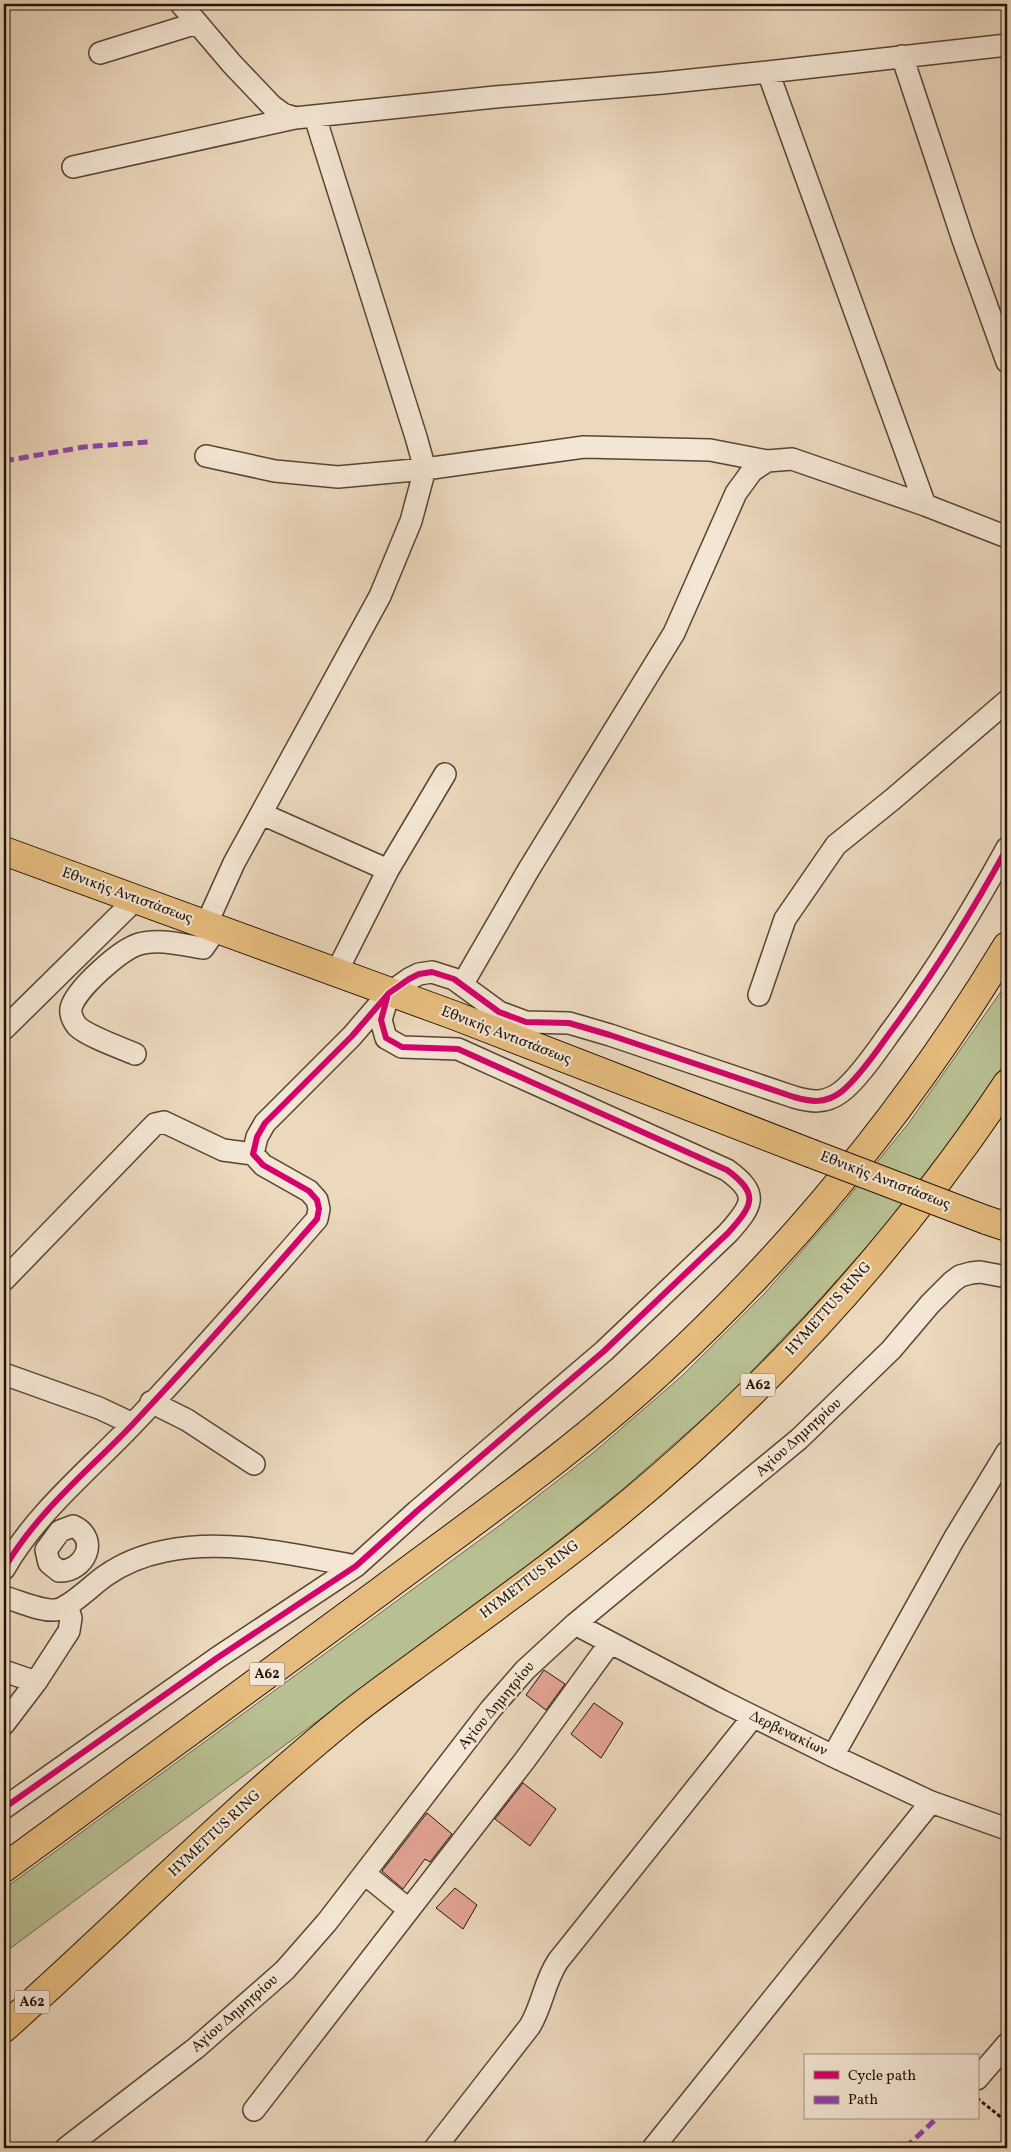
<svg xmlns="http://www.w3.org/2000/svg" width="1011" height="2152" font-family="Vollkorn,serif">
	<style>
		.green { fill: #b8bf91; stroke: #6e6a4a }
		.building { fill: #e3a394; stroke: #241404 }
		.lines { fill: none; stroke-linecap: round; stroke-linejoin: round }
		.minor-casing { stroke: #564532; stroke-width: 24 }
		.major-casing { stroke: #241404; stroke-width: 30 }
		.highway-casing { stroke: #241404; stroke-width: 30 }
		.path { stroke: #241404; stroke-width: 3; stroke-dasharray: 4 2.5; stroke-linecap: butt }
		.minor { stroke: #f3e6d4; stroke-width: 21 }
		.major { stroke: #e6bc7e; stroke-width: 28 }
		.highway { stroke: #e6bc7e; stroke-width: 28 }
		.major-bridge-casing { stroke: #241404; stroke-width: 30; stroke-linecap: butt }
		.major-bridge { stroke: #e6bc7e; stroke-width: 28 }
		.quiet { stroke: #8e44ad; stroke-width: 5; stroke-dasharray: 10 5; stroke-linecap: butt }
		.cycleway-casing { stroke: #f3e6d4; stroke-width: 9 }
		.cycleway { stroke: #d6006c; stroke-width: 6 }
		.labels { text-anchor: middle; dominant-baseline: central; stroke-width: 4.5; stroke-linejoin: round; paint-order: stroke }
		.shield { fill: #f3e6d4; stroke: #625342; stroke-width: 1 }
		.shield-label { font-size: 14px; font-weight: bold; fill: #241404 }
		.street-label { font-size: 15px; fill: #241404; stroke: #f3e6d4 }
	</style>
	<rect width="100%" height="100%" fill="#ecd8bd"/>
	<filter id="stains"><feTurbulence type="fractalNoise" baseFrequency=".004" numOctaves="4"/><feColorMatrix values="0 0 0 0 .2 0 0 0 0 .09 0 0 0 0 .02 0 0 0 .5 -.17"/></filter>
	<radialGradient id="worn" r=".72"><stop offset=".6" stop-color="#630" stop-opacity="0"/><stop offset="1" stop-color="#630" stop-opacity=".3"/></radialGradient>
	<!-- green -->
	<path class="green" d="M1007,983V1060L947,1145L878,1234L810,1310L725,1399L623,1489L535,1560L4,1953V1889L503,1523L593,1453L683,1375L765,1293L842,1205L908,1124Z"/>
	<!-- building -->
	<path class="building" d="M544,1670L565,1684L546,1710L526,1695Z
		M594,1703L623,1723L601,1758L571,1734Z
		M523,1783L556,1809L530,1846L495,1819Z
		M427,1813L452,1834L430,1862L425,1859L403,1889L382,1871Z
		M455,1888L477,1905L463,1929L436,1908Z"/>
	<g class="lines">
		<defs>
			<path id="minor" d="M181,4L232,64L272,106L283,114L295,118
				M100,53L197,23
				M902,56L963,240L1007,362
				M73,167L295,118L495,97L663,83L768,72
				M206,456L275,471L338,477L425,469L416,437L315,117
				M925,505L768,72L1007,45
				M262,814L388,870
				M206,925L234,863L380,596L411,521L425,469L584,447L710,450L767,461
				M336,973L388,870L445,774
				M462,985L529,869L674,633L736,493L752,471L767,461L792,459L925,505L1007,537
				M759,995L785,919L836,845L893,799L1007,701
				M4,1029L136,899
				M135,1054C121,1048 87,1036 77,1026C73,1021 70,1015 71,1008C76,989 120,950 139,944C159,938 183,945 203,948L217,928
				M4,1280L155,1124L164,1122L223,1150L253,1154
				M4,1374L99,1408L133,1424
				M151,1402L187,1420L254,1464
				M73,1526C101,1539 84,1572 59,1571L49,1563L46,1550L60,1531Z
				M4,1569C36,1513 88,1471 132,1425C195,1358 257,1288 317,1219L319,1209L317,1200L309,1191L263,1165L253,1154L257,1137L265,1123L352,1036L389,993L409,979L419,974L432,972L454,979L499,1012L526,1022L569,1023L610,1035L794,1097C811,1102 825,1104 841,1092C857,1080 877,1051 889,1034C933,975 972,912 1007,848
				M4,1597C19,1601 39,1611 55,1610C69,1609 93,1584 105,1576C122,1564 145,1555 165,1551C229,1538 293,1555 356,1566
				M575,1624L722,1701L833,1756L931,1802L1007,1829
				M4,1671L36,1682
				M4,1724L36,1682L69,1631L71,1618L67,1605
				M833,1756L954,1539L1007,1452
				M4,1808L217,1658L356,1566L417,1511L604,1351L728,1233C753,1205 760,1194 727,1170L458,1049L402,1047L386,1038L381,1020L388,996
				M365,1874L408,1909
				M977,2079L1007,2044
				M254,2110L525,1760L610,1643
				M66,2148L196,2048L285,1970L327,1922L490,1710L525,1670L575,1624L799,1439L891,1350L930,1304L952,1282L960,1276L971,1273L980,1272L1007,1277
				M435,2148L530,2026C543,2004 544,1982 558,1961L753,1717
				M653,2148L931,1802"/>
			<path id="major" d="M4,851L456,1016L810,1153
				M986,1220L1007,1227"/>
			<path id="highway" d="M4,1868C130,1775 256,1682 382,1590C478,1518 576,1450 664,1368C797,1245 913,1101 1007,946
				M4,2028C120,1925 228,1813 349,1715C374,1695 401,1676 427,1657C479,1619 532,1581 583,1541C747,1412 891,1257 1007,1084"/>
		</defs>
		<!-- minor casing -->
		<use href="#minor" class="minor-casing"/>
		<!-- major casing -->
		<use href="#major" class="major-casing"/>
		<!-- highway casing -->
		<use href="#highway" class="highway-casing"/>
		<!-- path -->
		<path class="path" d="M977,2098L1007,2122"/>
		<!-- minor -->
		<use href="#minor" class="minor"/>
		<!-- major -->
		<use href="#major" class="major"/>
		<!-- highway -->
		<use href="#highway" class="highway"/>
		<defs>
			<path id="major-bridge" d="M810,1153L986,1220"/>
		</defs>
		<!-- major-bridge casing -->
		<use href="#major-bridge" class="major-bridge-casing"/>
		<!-- major-bridge -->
		<use href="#major-bridge" class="major-bridge"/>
		<!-- quiet -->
		<path class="quiet" d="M4,461L84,447L148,442
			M905,2148L937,2118"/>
		<defs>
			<path id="cycleway" d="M4,1569C36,1513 88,1471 132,1425C195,1358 257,1288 317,1219L319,1209L317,1200L309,1191L263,1165L253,1154L257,1137L265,1123L352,1036L389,993L409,979L419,974L432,972L454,979L499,1012L526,1022L569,1023L610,1035L794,1097C811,1102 825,1104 841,1092C857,1080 877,1051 889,1034C933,975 972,912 1007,848
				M4,1808L217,1658L356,1566L417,1511L604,1351L728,1233C753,1205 760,1194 727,1170L458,1049L402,1047L386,1038L381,1020L387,998"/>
		</defs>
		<!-- cycleway casing -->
		<use href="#cycleway" class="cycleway-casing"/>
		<!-- cycleway -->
		<use href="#cycleway" class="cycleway"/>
	</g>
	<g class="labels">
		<!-- shield labels -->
		<g class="shield">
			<rect x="740.5" y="1373.5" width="35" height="23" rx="4"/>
			<rect x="249.5" y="1662.5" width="35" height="23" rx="4"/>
			<rect x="14.5" y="1990.5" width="35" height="23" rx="4"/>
		</g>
		<g class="shield-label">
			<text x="758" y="1385">Α62</text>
			<text x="267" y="1674">Α62</text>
			<text x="32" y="2002">Α62</text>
		</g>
		<!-- street labels -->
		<g class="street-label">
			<text transform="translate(127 896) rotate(20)">Εθνικής Αντιστάσεως</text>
			<text transform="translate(506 1036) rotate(21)">Εθνικής Αντιστάσεως</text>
			<text transform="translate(885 1181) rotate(21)">Εθνικής Αντιστάσεως</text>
			<text transform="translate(829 1309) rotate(-48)">HYMETTUS RING</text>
			<text transform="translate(799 1438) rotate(-42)">Αγίου Δημητρίου</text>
			<text transform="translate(530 1580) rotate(-37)">HYMETTUS RING</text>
			<text transform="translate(497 1706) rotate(-50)">Αγίου Δημητρίου</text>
			<text transform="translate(788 1734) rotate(26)">Δερβενακίων</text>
			<text transform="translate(215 1834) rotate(-43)">HYMETTUS RING</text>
			<text transform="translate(235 2014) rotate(-41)">Αγίου Δημητρίου</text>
		</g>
	</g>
	<!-- margin -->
	<rect width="1011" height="2152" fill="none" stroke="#ecd8bd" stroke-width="20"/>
	<rect x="5" y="5" width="1001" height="2142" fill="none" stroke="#241404" stroke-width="2.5"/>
	<rect x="10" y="10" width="991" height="2132" fill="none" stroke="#241404"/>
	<!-- legend -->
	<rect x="804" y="2054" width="175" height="65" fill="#f3e6d4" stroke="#a09281"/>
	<rect x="814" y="2071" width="25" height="8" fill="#d6006c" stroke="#a09281"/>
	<text x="848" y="2080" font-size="15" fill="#241404">Cycle path</text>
	<rect x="814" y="2096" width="25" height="8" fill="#8e44ad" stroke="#a09281"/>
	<text x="848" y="2104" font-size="15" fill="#241404">Path</text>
	<rect width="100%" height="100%" filter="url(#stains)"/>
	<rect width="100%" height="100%" fill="url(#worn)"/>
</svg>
